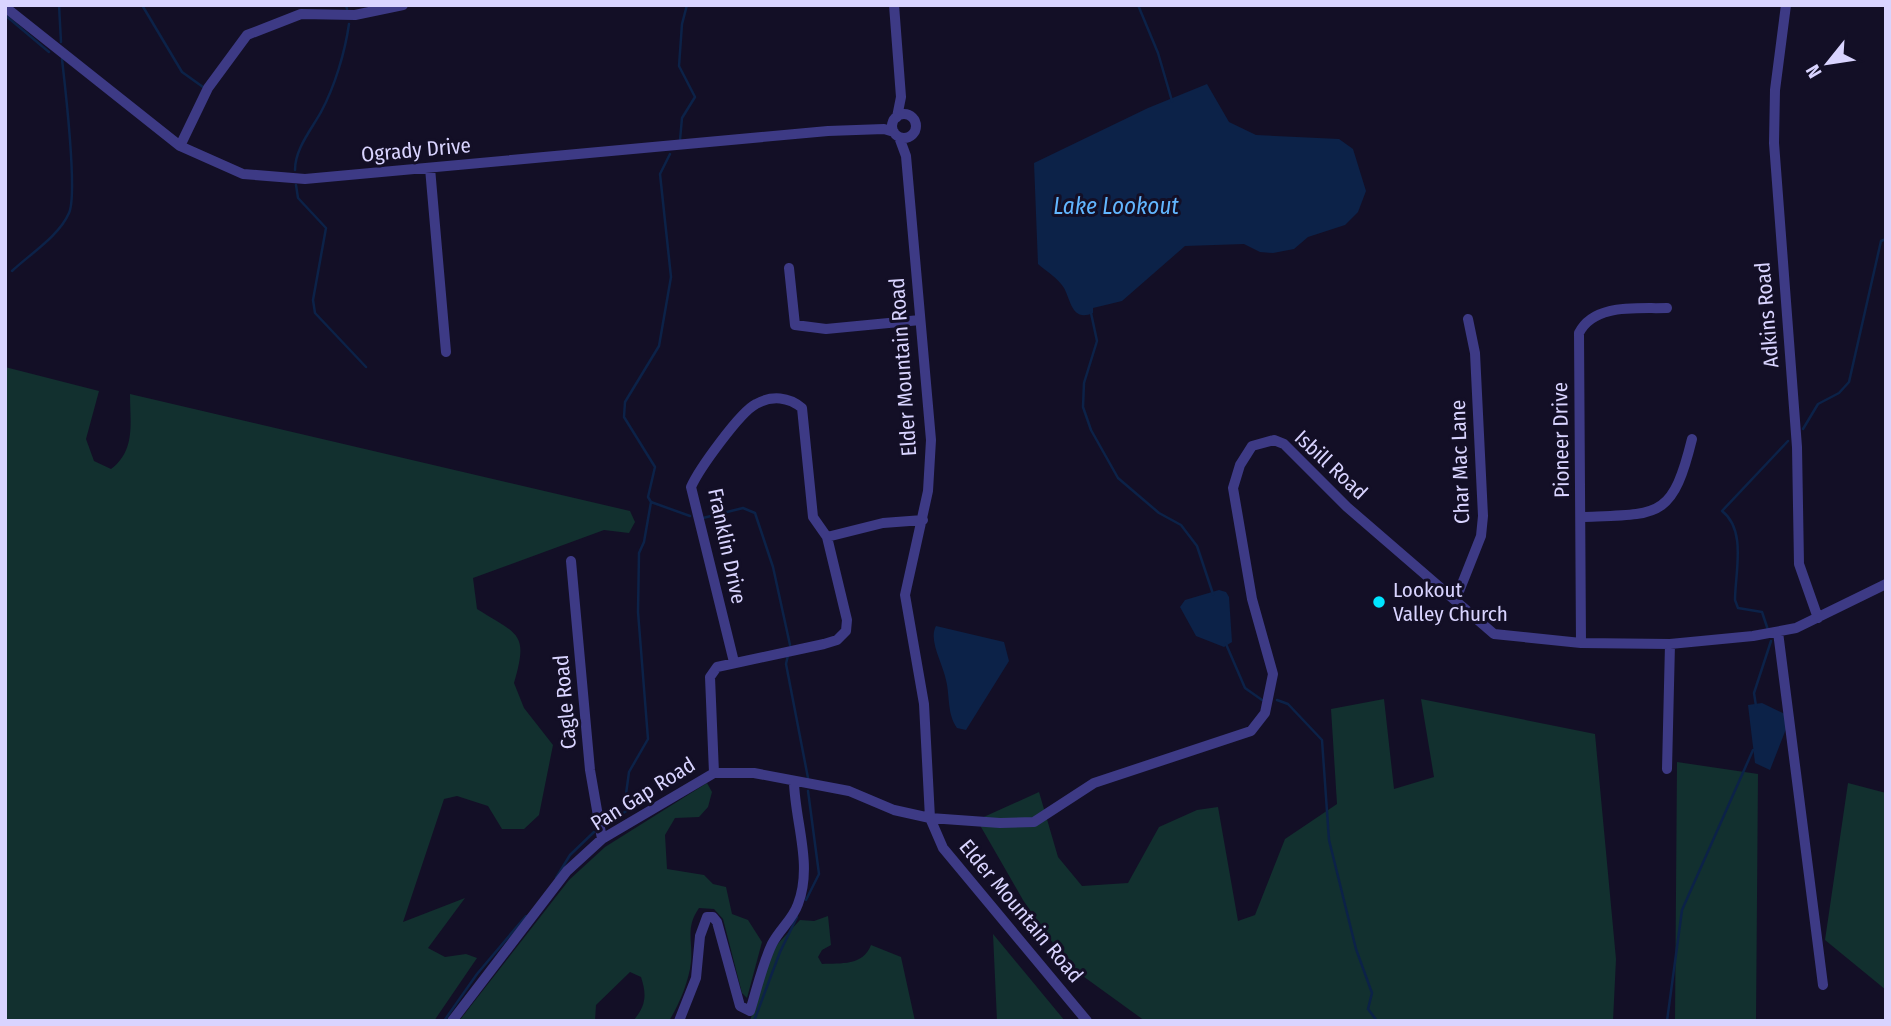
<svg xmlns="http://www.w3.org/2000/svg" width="1891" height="1026" font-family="'Fira Sans Condensed',sans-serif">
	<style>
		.green { fill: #12302f }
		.water { fill: #0c2248 }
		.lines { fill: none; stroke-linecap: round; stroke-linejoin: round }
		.stream { stroke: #0c2248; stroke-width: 2.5 }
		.minor { stroke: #3d3a85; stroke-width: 10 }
		.poi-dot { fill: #00e5ff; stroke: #130f26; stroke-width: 2.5 }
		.labels { text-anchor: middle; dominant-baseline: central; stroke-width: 6; stroke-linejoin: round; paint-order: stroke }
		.street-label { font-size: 21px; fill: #d9d4ff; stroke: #130f26 }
		.poi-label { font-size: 21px; fill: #d9d4ff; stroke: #130f26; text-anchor: start }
		.water-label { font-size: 23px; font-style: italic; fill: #62b6ff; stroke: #130f26 }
	</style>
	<rect width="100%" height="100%" fill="#130f26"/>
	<!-- green -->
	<path class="green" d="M5,367L99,391L86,439L94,461L111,469C136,450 130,423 130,394L630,511L635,522L629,533L604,530L473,578L477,609C518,635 529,632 514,683L524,708L553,745L539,815L524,829H502L488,806L457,796L444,799L403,922L465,898L428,948L445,957L466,954L477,958L434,1021H5Z
		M1384,699L1394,789L1434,777L1421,699L1595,734L1616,959L1613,1021H1145L1069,966L1023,900L977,820L1039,792L1058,857L1082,886L1128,883L1159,827L1197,810L1218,807L1238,921L1255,915L1285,839L1337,804L1331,709Z
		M1677,762L1758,774L1756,1021H1675Z
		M707,783L712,792L708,807L699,817L675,818L665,835L667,869L704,875L713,884L726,887L732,914L748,920L762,942L747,998L742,993L723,919L714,909L699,908C685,928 693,940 691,962C689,981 679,1005 669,1021H633C646,1006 647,995 641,977L630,972L596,1005L595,1021H459L569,880L605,847Z
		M1848,783L1886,793V990L1825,940Z
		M828,916L831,945L822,950L818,957L822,964C841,963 863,966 871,945L901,957L915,1021H750L772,950L800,920L814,921Z
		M993,934L1065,1021H997Z"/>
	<!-- water -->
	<path class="water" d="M1207,84L1229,122L1256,135L1339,139L1353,149L1366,191L1358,212L1345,225L1308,237L1294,249L1273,253L1260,252L1244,244L1185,246L1122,301L1093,308V313C1072,322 1071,301 1064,288C1059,279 1046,271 1038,264L1034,163L1148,108Z
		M1219,590L1226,592L1229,597L1232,642L1224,647L1196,636L1180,607L1185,600Z
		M936,626L1004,642L1009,661L966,730L957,728C947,714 950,696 946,680C943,664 928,640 936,626Z
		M1762,703L1787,715L1786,729L1770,770L1755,763L1748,705Z"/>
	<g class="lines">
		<!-- stream -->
		<path class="stream" d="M59,5L61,42
			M142,5L182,72L203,87
			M346,5L347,9
			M1138,5L1158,53L1172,101
			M5,15L49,52
			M680,140L682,118L695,97L679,66L682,24L687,5
			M295,170C295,149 311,130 321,112C335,86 345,52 349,24
			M296,185L298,198L326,228L313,300L315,313L366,367
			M12,271C30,254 59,236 69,213C78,193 65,86 62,59
			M1091,313L1097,341L1084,383L1083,407L1091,430L1118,478L1159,513L1181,525L1197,546L1213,594
			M1803,429L1818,404L1839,393L1849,382L1881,241L1886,239
			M651,502L690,516
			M703,518L743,508L755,513L773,567L790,645
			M1768,630L1762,612L1738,608L1735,600C1735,573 1747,530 1722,511L1788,441
			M1226,644L1245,688L1262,700
			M788,655L786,664L808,778
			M1277,700L1288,704L1322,740L1329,840L1356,949L1372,993L1368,1009L1377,1021
			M1756,706L1754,693L1771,641
			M606,824L628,810L626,794L629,772L648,739L638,612L639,553L644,542L651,502L648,497L655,467L624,417L625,402L659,346L671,277L660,174L670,154
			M556,878L570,855L594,832
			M806,900L819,874L808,791
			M444,1021L477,974L526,916
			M754,1021L780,952L797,917
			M1667,1021L1682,910L1753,750"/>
		<!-- minor -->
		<path class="minor" d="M894,5L901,97L897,117
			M1786,5L1775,90L1774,143L1797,447L1799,564L1818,618
			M5,7L180,146L243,174L305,179L828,131L884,129L894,132
			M892 126a12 12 0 1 1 24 0a12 12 0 1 1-24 0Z
			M899,137L906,156L931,440L928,491L905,595L924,704L930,818L943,848L1087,1021
			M180,146L208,88L247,35L301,14L355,15L403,5
			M430,168L446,352
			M789,268L795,325L826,329L920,320
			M1581,517C1659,514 1672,520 1692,439
			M827,537L883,523L923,520
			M571,561L590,770L602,839
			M1456,599L1481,536L1483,516L1475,353L1468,319
			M1778,632L1823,985
			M1581,643L1579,333C1594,303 1637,309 1667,308
			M1667,769L1670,644
			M714,773L710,677L717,667L824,644L837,640L846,631L847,620L827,537L813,517L802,408C789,397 772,395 756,404C740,412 699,469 691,487L734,662
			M452,1021L567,871L602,839L714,773H754L849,791L894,810L930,818L1000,823L1034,822L1094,783L1251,731L1265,713L1273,674L1252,599L1233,488L1240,465L1252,446L1274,440L1284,444L1347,507L1494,634L1581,643L1670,644L1753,636L1796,628L1886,584
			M679,1021L696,978L700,936L707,917H713L717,922L740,1006L750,1011C757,989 762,965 772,944C779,930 793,919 798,904C813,865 795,822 794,782"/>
	</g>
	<!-- markers -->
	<circle class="poi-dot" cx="1379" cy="602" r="7"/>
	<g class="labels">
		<!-- street labels -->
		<g class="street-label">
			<text transform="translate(416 150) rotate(-5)">Ogrady Drive</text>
			<text transform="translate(1767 315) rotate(-95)">Adkins Road</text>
			<text transform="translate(903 367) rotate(-94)">Elder Mountain Road</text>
			<text transform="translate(1561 440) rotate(-91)">Pioneer Drive</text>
			<text transform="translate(1460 462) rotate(-92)">Char Mac Lane</text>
			<text transform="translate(1331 465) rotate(43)">Isbill Road</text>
			<text transform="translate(727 546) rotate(78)">Franklin Drive</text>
			<text transform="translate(565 702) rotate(-95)">Cagle Road</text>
			<text transform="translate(643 794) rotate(-32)">Pan Gap Road</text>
			<text transform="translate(1021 911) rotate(50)">Elder Mountain Road</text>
		</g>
		<!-- poi labels -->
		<g class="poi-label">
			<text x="1393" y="590">Lookout<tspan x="1393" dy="24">Valley Church</tspan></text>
		</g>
		<!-- water labels -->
		<g class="water-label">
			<text x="1116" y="206">Lake Lookout</text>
		</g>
	</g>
	<!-- border -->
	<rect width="1891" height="1026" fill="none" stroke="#d9d4ff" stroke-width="14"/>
	<!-- north arrow -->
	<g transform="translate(1828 63) rotate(240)" stroke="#130f26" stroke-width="5" paint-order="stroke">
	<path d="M0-5L12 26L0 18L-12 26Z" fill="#d9d4ff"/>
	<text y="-10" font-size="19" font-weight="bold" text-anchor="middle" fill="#d9d4ff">N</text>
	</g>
</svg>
